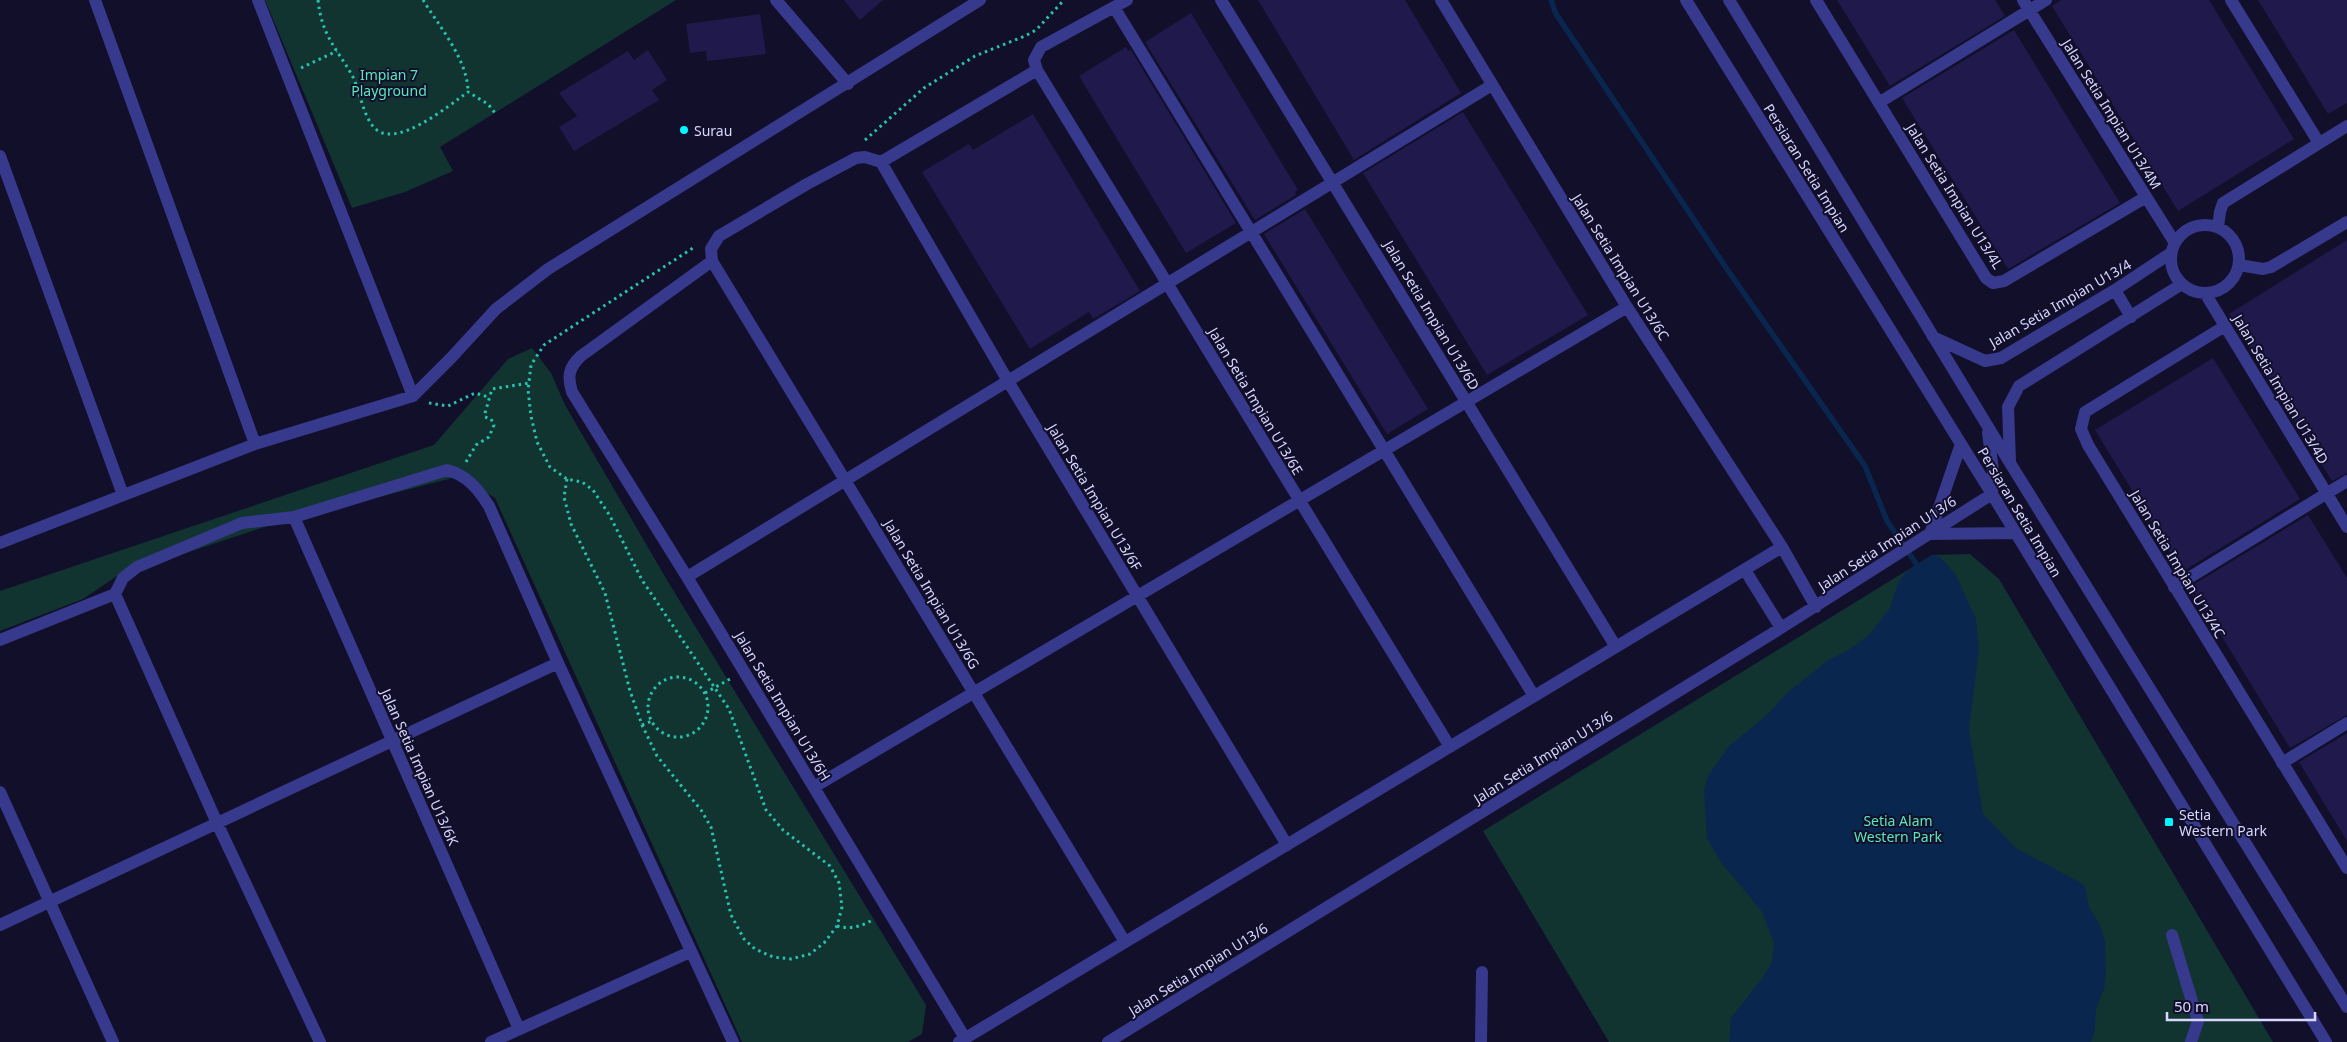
<svg xmlns="http://www.w3.org/2000/svg" width="2347" height="1042" font-family="'Noto Sans',sans-serif">
	<style>
		.green { fill: #113431 }
		.water { fill: #09274e }
		.lines { fill: none; stroke-linecap: round; stroke-linejoin: round }
		.stream { stroke: #09274e; stroke-width: 5.5 }
		.building { fill: #20194c }
		.path { stroke: #28c3af; stroke-width: 3; stroke-dasharray: 2.5 4; stroke-linecap: butt }
		.minor { stroke: #37398c; stroke-width: 12 }
		.poi-dot { fill: #03f6ff; stroke: #110f2a; stroke-width: 2 }
		.labels { text-anchor: middle; dominant-baseline: central; stroke-width: 4; stroke-linejoin: round; paint-order: stroke }
		.park-label { font-size: 14px; fill: #5ae8bb; stroke: #110f2a }
		.street-label { font-size: 14px; fill: #d9d7ff; stroke: #110f2a }
		.poi-label { font-size: 14px; fill: #d9d7ff; stroke: #110f2a; text-anchor: start }
	</style>
	<rect width="100%" height="100%" fill="#110f2a"/>
	<!-- green -->
	<path class="green" d="M265,0H676L440,147L453,171L405,192L352,208Z
		M532,348L551,373L565,405L667,580L926,1005L922,1034L908,1042H742L495,498L460,476L264,527L117,576L83,599L0,631V591L434,445L508,359Z
		M1970,554L1999,579L2273,1042H1609L1483,831L1932,555Z"/>
	<!-- water -->
	<path class="water" d="M1932,555L1940,557L1956,575L1976,619L1979,649L1969,729L1983,814L2016,848L2081,883L2085,887L2089,907L2099,923L2105,940L2106,974L2104,989L2096,1009L2095,1030L2091,1042H1729L1731,1018L1763,977L1772,962L1774,943L1762,912L1720,861L1707,838L1704,791L1708,776L1728,747L1768,714L1787,693L1827,661L1848,650L1869,635L1890,608L1899,581L1907,571Z"/>
	<g class="lines">
		<!-- stream -->
		<path class="stream" d="M1551,0L1556,14L1729,272L1865,466L1887,521L1917,565"/>
	</g>
	<!-- building -->
	<path class="building" d="M844,0H883L860,20Z
		M1258,0H1405L1461,93L1354,160Z
		M1837,0H1995L2005,16L1890,86Z
		M2061,0H2209L2294,139L2178,211L2052,6Z
		M2258,0H2347V103L2328,114Z
		M1191,13L1298,190L1295,192L1296,195L1255,220L1145,42Z
		M760,14L766,54L707,61L706,51L690,53L686,24Z
		M2014,30L2120,203L2008,269L1902,98Z
		M1126,47L1128,51L1131,50L1236,223L1186,253L1079,76Z
		M648,50L667,80L652,90L659,100L574,151L559,127L577,116L559,93L628,51L634,60Z
		M1463,112L1588,315L1487,375L1363,173Z
		M1033,114L1140,291L1093,319L1089,312L1030,349L922,172L969,144L973,150Z
		M1305,209L1428,409L1387,434L1264,234Z
		M2347,240V473L2332,481L2229,314Z
		M2213,358L2300,499L2182,572L2095,430Z
		M2308,515L2347,578V715L2290,748L2191,586Z
		M2347,733V841L2299,762Z"/>
	<g class="lines">
		<!-- path -->
		<path class="path" d="M318,0C322,36 335,46 352,75C360,91 362,111 372,125C392,154 449,105 468,92L488,104L495,113
			M423,0C439,26 468,60 468,92
			M301,68L337,51
			M865,140L924,88L975,56L1025,36L1036,30L1064,0
			M429,403L448,406L475,393L485,396L489,400
			M466,462L476,445L489,437L494,425L491,419L485,417V413L492,389L529,383
			M567,479L564,497L571,524L605,593L630,691L642,725L657,756L701,810L711,827L731,915L744,939L755,949L773,957L791,959L810,954L824,943L837,926L842,907L839,883L830,866L783,830L766,810L729,709L642,580L610,516L593,490L582,482L567,479L550,467L537,442L531,416L528,390L531,365L544,345L696,246
			M648 707a30 30 0 1 1 60 0a30 30 0 1 1-60 0Z
			M705,693L730,679
			M642,725L652,721
			M837,926C850,930 863,926 874,919"/>
		<!-- minor -->
		<path class="minor" d="M95,0L255,444
			M258,0L413,396
			M776,0L848,84
			M1221,0L1616,647
			M1441,0L1627,307L1782,547L1816,607
			M1686,0L1992,494L2326,1042
			M1729,0L2010,463L2347,1007
			M1816,0L1986,278L1993,283L2004,281L2146,197
			M2023,0L2175,243
			M2231,0L2319,143
			M1114,7L1534,696
			M1037,70L1450,747
			M1880,102L2046,0
			M0,156L123,495
			M881,162L1008,381L1287,845
			M2171 259a34 34 0 1 1 68 0a34 34 0 1 1-68 0Z
			M2218,227L2220,212L2223,203L2347,126
			M712,261L1125,942
			M2239,265L2263,269L2271,267L2347,222
			M2115,290L2131,317
			M2205,293L2347,527
			M2225,326L2085,412L2081,429L2088,445L2347,868
			M1933,337L1985,361L2001,358L2115,290L2171,253
			M2010,461L2008,407L2019,386L2182,284
			M294,517L519,1029
			M1930,534L1961,444
			M1930,534L2015,533
			M0,543L255,444L413,396L451,358L496,309L548,269L980,0
			M1745,570L1781,628
			M687,577L1492,85
			M2174,587L2347,481
			M115,594L217,823L320,1042
			M0,640L115,594L123,578L137,567L242,523L294,517L447,470C467,475 478,489 489,506L558,663L733,1042
			M2282,763L2347,723
			M814,787L1627,307
			M0,792L113,1042
			M0,925L558,663
			M2172,935L2198,1021L2191,1042
			M965,1038L687,577L572,392C567,376 569,367 581,356L712,261L711,249L719,236L807,184L856,158L865,157L881,162L1037,70L1034,60L1041,47L1127,0
			M491,1042L690,952
			M959,1042L1782,547
			M1108,1042L1781,628L1992,494L1993,470L1988,433
			M1481,1042L1482,972"/>
	</g>
	<!-- markers -->
	<g class="poi-dot">
		<circle cx="684" cy="130" r="5"/>
		<rect x="2164" y="817" width="10" height="10" rx="2.5"/>
	</g>
	<g class="labels">
		<!-- park labels -->
		<g class="park-label">
			<text x="389" y="74">Impian 7<tspan x="389" dy="16">Playground</tspan></text>
			<text x="1898" y="820">Setia Alam<tspan x="1898" dy="16">Western Park</tspan></text>
		</g>
		<!-- street labels -->
		<g class="street-label">
			<text transform="translate(2112 114) rotate(58)">Jalan Setia Impian U13/4M</text>
			<text transform="translate(1807 168) rotate(58)">Persiaran Setia Impian</text>
			<text transform="translate(1955 196) rotate(58)">Jalan Setia Impian U13/4L</text>
			<text transform="translate(1621 267) rotate(58)">Jalan Setia Impian U13/6C</text>
			<text transform="translate(2060 303) rotate(-30)">Jalan Setia Impian U13/4</text>
			<text transform="translate(1432 315) rotate(59)">Jalan Setia Impian U13/6D</text>
			<text transform="translate(2281 389) rotate(59)">Jalan Setia Impian U13/4D</text>
			<text transform="translate(1256 401) rotate(59)">Jalan Setia Impian U13/6E</text>
			<text transform="translate(1095 497) rotate(59)">Jalan Setia Impian U13/6F</text>
			<text transform="translate(2020 512) rotate(59)">Persiaran Setia Impian</text>
			<text transform="translate(1887 543) rotate(-33)">Jalan Setia Impian U13/6</text>
			<text transform="translate(2178 564) rotate(59)">Jalan Setia Impian U13/4C</text>
			<text transform="translate(932 594) rotate(59)">Jalan Setia Impian U13/6G</text>
			<text transform="translate(783 706) rotate(59)">Jalan Setia Impian U13/6H</text>
			<text transform="translate(1543 757) rotate(-32)">Jalan Setia Impian U13/6</text>
			<text transform="translate(420 767) rotate(66)">Jalan Setia Impian U13/6K</text>
			<text transform="translate(1198 969) rotate(-32)">Jalan Setia Impian U13/6</text>
		</g>
		<!-- poi labels -->
		<g class="poi-label">
			<text x="694" y="130">Surau</text>
			<text x="2179" y="814">Setia<tspan x="2179" dy="16">Western Park</tspan></text>
		</g>
	</g>
	<!-- scale -->
	<path d="M2167 1012v8h148v-8" fill="none" stroke="#d9d7ff" stroke-width="2.5"/>
	<text x="2174" y="1012" font-size="15" fill="#d9d7ff" stroke="#110f2a" stroke-width="4" paint-order="stroke">50 m</text>
</svg>
